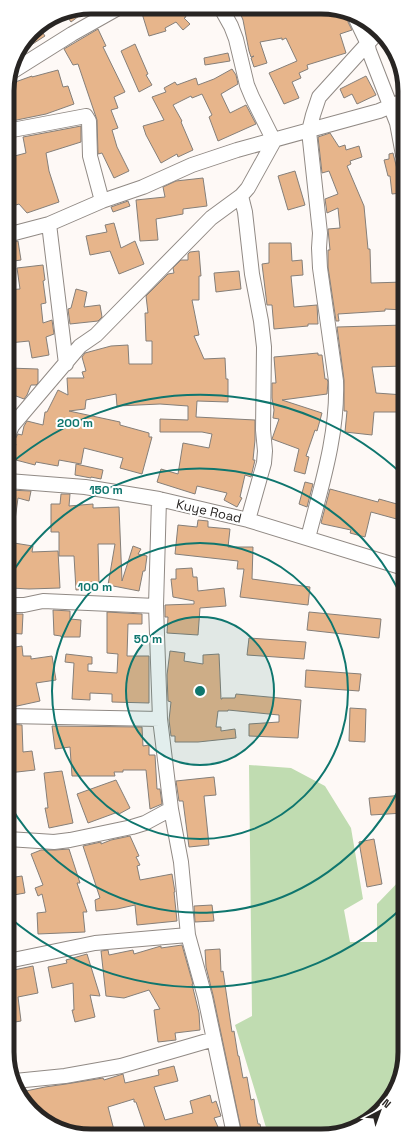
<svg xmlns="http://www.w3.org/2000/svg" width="412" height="1143" font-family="'Space Grotesk',sans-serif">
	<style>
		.green { fill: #c0dcb1 }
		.building { fill: #e7b58b; stroke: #857f79 }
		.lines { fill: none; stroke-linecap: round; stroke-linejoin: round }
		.minor-casing { stroke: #918a85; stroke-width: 16 }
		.minor { stroke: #fff; stroke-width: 14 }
		.ring { fill: none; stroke: #0f766e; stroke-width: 2 }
		.labels { text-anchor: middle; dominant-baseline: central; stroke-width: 4; stroke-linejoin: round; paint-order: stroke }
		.street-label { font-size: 13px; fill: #282523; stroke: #fff }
		.rim { fill: none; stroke: #282523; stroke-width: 5 }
		.centre { fill: #0f766e; stroke: #fff; stroke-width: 2 }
		.ring-label { font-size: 12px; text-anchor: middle; font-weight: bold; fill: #0f766e; stroke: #fff; stroke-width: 4; stroke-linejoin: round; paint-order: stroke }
	</style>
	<rect width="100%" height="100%" fill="#fef9f6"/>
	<!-- green -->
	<path class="green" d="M249,765L291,768L325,786L351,828L363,899L344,910L350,942H377V904L405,875V1057L384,1107L338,1134H268L235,1025L252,1016Z"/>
	<!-- building -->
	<path class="building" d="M91,7L71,22L64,12L72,11Z
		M140,7L178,8H194L184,13L186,17L184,18L190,24L183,30L176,22L165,28L166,31L149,36Z
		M238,8L338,9L349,15L348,22L352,30L340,34L346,53L307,65L308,69L299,73L301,78L292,82L299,98L284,104L269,73L297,61L286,38L282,40V38L260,42L267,63L254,67L251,58L254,56L251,57L249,51L243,20Z
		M38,26L45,36L28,47L25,42L35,28Z
		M98,29L106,46L103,47L125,92L114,97L118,108L111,110L118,128L112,130L117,147L129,171L114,178L102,153L98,154L97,120L78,64L73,65L64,49Z
		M135,44L148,74L146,75L152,85L139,92L121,51Z
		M228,53L230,61L205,65L204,58Z
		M232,69L236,75L238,84L221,94L230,113L246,105L256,124L218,141L209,117L212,115L202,94L192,98L191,96L173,105L182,121L181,122L193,150L178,157L177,154L161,163L146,135L143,126L164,120L152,97L166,92L164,88L175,82L177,85L196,78L198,85L214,79Z
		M58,70L63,87L68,86L74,104L46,114L7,122V85L32,76V77Z
		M366,76L376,95L357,104L352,94L344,98L340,89Z
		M81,126V142L46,153L49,171L59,202L27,213L19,204L7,208V158L26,153L23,137Z
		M330,133L339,147L345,145L346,150L359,146L362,157L350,161L351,164L347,166L364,206L368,249H370L371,283L404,282V310L385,309V311L338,314L339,321H336L328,267V250H330L328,229L340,228L338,208L327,213L325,199L338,194L329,171L322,173L318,137Z
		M393,153L400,181L401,193L392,194L390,176H388L384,160L389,159V154Z
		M295,171L305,205L288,210L278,176Z
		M203,178L207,206L183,209V214L156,219L158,240L140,241L136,200L165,197L163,187L176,181Z
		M128,201L130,206L113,212L111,207Z
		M114,223L121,248L135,241L144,264L119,274L110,251L90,255L86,236L107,232L105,225Z
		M18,241L21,260L7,262V243Z
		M269,243H291L292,261L302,260L303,275L291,276L294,307L317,305L318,324H308V326L274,329L272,305H267L262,264L269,263Z
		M199,251L201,276H199V300H192L199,335L194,336L204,359L225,358L226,379H228V402L197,401L196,417L255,420V440L253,460H255L251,477L245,475L240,497L242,498L237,507L224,500L227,493L197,486L195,494L157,482L161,469L178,474L183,443L209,448L212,434L202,432H160V419L188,420V406L160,404L117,406L116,394L86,400L85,409L69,411L120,422V425L149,433V437H152L142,474L120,468L123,458L84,448L81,464L59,460L58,466L36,462L35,465L12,459L16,444L13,443L18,434L22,435L24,426L27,421L43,425L45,412H47L58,390L68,395L67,378H84L82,372L86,371L82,357L85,353L111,346L128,345L129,364H152V341H146L145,313H148L146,296L168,274L174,273L173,268L181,260H188V254L190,252Z
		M43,265L45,280L43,281L46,303L41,304L43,323L52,320L54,334L46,337L49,355L32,358L29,341L9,343L8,335V290L20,289L17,268Z
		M239,271L241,289L216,292L214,273Z
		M76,289L87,292L84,307L100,305L102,317L98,321L70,324L68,309L71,308Z
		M404,325V366L372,367L376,393L404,395V412H374L372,435L345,432L347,411H344V380L337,327Z
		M318,353V355H322L325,379H327L328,382L327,394L282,400L322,413L317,431L315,430L306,456L309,457L305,474L294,471L299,449L272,439L279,419L273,418L274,410L272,398V383H276L274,357Z
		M8,368L38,369V383L36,385H31L27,395L24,399L8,393Z
		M76,464L103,470L101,479L91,477V478L75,475Z
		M305,482L313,484L307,507L299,504Z
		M330,489L378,502L379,499L404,506V521L371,512L365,537L350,533L351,530L323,524L321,523Z
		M8,490L31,491L29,501L18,498L13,535H8Z
		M61,494H70L69,506L93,504V508L119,507L122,581L133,546L141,549L138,554L147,556L145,571H143L139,591L108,585L115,544H98L99,583L91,582L92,589L76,590L74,556H59V532H51V504H60Z
		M198,520L208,521V527L230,529L228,547H253L252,579L310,587L308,605L240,597L244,569H237L238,561L175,554L178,525L197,527Z
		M14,543L33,546L32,552L58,551L60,588L29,589L11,588Z
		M192,568L193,577H197L198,591L224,588L226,606L200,608L198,635L167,633L168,617H165V605L194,604V601L173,597L171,579H176V569Z
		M53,610L70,611V619L81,620L80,637H61V636L54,635Z
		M107,612L142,614V624H128L127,656H149V703L112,702V694L90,693V700L72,699L74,663L65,662L66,654L92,657V664H88V671L117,673L118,654L107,653Z
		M309,612L381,619L379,638L307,630Z
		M8,614H23L22,634L8,633Z
		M249,638L306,642L304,659L247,655Z
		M22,646L23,656H31V659L52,656L56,680L36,683L40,701L8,708V648Z
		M170,651L185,653L184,661L203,664V655L219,654L221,699H222V698H235L236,694L301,700L298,738L249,736V724L279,722V715L228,710V711H218L216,727H221V731L235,729L236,738L198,742H175V736H171L169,720L171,702L168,701L167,675Z
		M306,670L361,674L359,691L305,687Z
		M350,708L366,709L365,742L349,741Z
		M8,724L22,725L23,752L32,751L35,770L8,773Z
		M52,726L142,727L143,746L149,745V755H155L157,789H160L162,804L150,809L146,770H123V772H114L115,776H72L70,747L55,749Z
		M62,771L73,823L49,828L45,808H48L44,773Z
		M214,777L216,795L204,796L209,845L189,847L183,801H179L176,781Z
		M116,780L130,808L119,814L118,812L88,823L77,794Z
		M404,795V813L371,815L369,798Z
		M130,836L139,856L136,857L140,865L137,866L140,880L172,874L175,892H174L177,921L137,925L135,905L117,909L96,911L95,900L100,898L83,846L101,842V844L111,840Z
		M374,839L382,884L367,887L359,842Z
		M69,849L80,883H77L87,912H83L85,932L38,934L37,913L46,912L42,894L38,896L35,888L43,885L31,854L41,850H55Z
		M22,876L25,893L8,896V878Z
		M212,905L214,921L195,922L194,906Z
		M182,945L193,984H192L199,1013L200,1030L175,1033L176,1040L158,1042L154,1010L160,1009L149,990L124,998L106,996L101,951L108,950L109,955L133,950L134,954L161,946V948Z
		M220,949L221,972L223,971L232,1032L234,1031L238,1056H239L243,1078L247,1077L251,1100L254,1099L256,1114L258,1124H260L262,1134H242L213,995L206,967L205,950Z
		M87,954L100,996L90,995L95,1017L75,1022L72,1010H74L73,983L52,988L48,967L67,963L66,960Z
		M33,966L38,993L18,997L21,1021L9,1023V971Z
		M174,1066L178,1081L154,1087L165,1120L193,1113L190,1101L210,1095L212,1103L216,1101L221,1116L214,1118L221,1134H147L136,1102H134V1099L108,1107L115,1134H74L32,1112L21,1092L45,1087L66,1084L103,1078L104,1080L123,1074L125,1083L159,1075L158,1070Z"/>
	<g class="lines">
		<defs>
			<path id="minor" d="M356,19L367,42L369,51L397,123L403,155
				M10,73L72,34L120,7
				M7,131L86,116L89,121L90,156L102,201
				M241,196L245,212L252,274L261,321L264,347L263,430L265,451L264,463L248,520
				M49,224L66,364
				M7,235L49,224L102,201L143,187L192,165L237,150L379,111L403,101
				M8,436L12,426L80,346L96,335L211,218L241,196L248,188L274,141L252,97L247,85L236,39L231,26L221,8
				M8,481L85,487L159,499L248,520L404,568
				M159,499L156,606L160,719L171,809L181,862L188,935L205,997L234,1134
				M308,538C321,487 338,435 336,381L320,268L319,248L320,233L309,131L313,115L319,97L379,31
				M8,605H24L43,601L156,606
				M8,716L160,719
				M8,839L54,842L70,840L132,827L145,823L171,809
				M8,961L95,943L188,935
				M15,1081L65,1076L121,1066L214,1039"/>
		</defs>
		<!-- minor casing -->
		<use href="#minor" class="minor-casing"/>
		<!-- minor -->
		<use href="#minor" class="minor"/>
	</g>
	<!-- distance rings -->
	<circle cx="200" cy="691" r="74" fill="#0f766e" fill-opacity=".12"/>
	<g class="ring">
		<circle cx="200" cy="691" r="74"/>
		<circle cx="200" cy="691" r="148"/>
		<path d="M404 778A222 222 0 0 1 9 804M9 578A222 222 0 0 1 404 602"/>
		<path d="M404 906A296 296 0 0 1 10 918M10 464A296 296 0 0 1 404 476"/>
	</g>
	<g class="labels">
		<!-- street labels -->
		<g class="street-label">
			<text transform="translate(209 511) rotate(13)">Kuye Road</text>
		</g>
	</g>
	<!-- crop -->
	<path d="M0 0H412V1143H0ZM91 14H321A77 77 0 0 1 398 91V1052A77 77 0 0 1 321 1129H91A77 77 0 0 1 14 1052V91A77 77 0 0 1 91 14Z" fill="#fff" fill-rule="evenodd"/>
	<path class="rim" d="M91 14H321A77 77 0 0 1 398 91V1052A77 77 0 0 1 321 1129H91A77 77 0 0 1 14 1052V91A77 77 0 0 1 91 14Z"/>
	<circle cx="200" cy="691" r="6" class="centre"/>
	<g class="ring-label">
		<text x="75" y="427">200 m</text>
		<text x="106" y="494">150 m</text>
		<text x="95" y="591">100 m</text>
		<text x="148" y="643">50 m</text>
	</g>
	<!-- north arrow -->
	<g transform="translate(380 1111) rotate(41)" stroke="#ffffff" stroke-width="3" paint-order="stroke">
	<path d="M0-3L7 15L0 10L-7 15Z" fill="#282523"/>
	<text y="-6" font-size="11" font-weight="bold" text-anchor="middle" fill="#282523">N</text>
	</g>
</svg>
